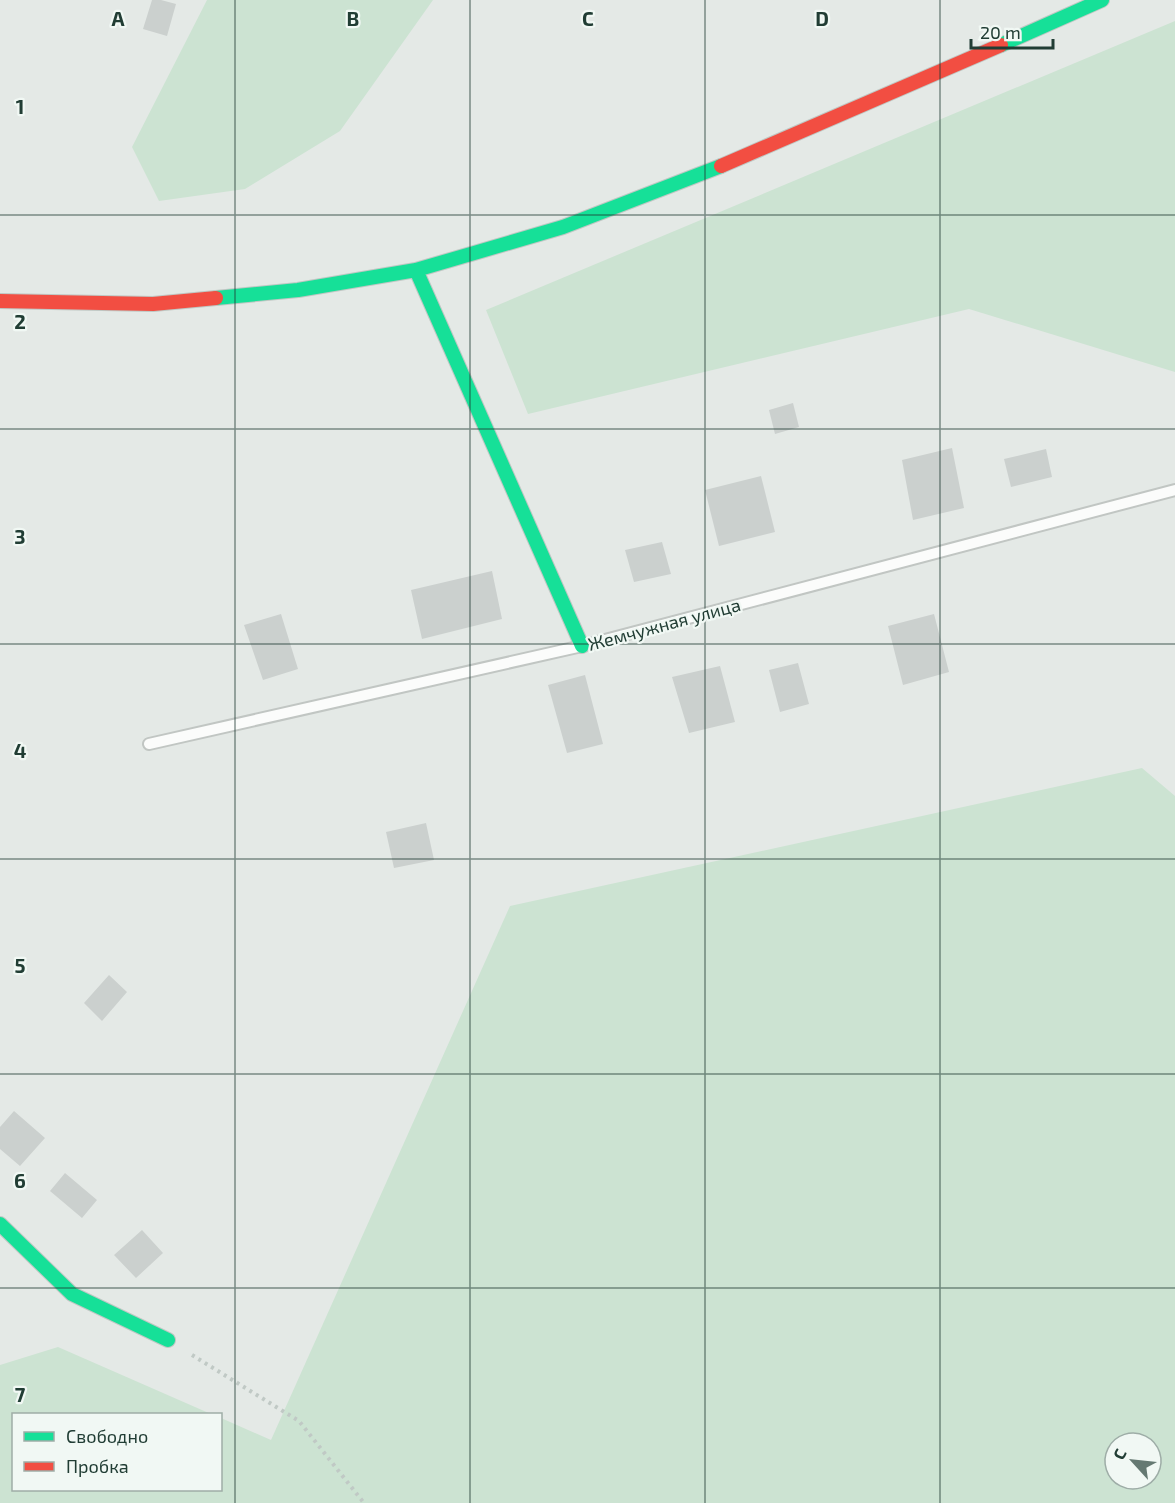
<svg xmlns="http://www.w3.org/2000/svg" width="1175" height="1503" font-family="'Exo 2',sans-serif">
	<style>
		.green { fill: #cce3d2; fill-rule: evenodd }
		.building { fill: #cbd0ce }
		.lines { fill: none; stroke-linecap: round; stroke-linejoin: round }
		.lane-casing { stroke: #c1c6c3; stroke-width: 14 }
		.fast-casing { stroke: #bfc7c3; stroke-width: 16 }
		.jam-casing { stroke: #bfc7c3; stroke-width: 16 }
		.path { stroke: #c0c9c5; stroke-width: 4; stroke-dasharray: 3 4.5; stroke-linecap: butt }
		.lane { stroke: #fbfcfb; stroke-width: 10 }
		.fast { stroke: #16e098; stroke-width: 14 }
		.jam { stroke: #f24e42; stroke-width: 14 }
		.grid { fill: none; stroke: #213d34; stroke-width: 1.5; stroke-opacity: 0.55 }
		.labels { text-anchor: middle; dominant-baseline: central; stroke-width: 4.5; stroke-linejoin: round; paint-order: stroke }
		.street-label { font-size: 18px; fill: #213d34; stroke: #f1f8f4 }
		.grid-label { font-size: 20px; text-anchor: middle; font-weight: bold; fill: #213d34; stroke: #f1f8f4; stroke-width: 4.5; stroke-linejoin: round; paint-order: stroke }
	</style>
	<rect width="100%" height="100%" fill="#e4e9e6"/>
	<!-- green -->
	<path class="green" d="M207,0H433L340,131L245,189L159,201L132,147Z
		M1175,21V372L969,309L528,414L486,310Z
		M1142,768L1175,796V1503H0V1365L58,1347L211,1414H14V1490H220L221,1418L271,1440L510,906ZM1115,1443H1151V1479H1115Z"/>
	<!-- building -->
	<path class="building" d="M152,0H161L176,4L167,36L143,29Z
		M793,403L799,427L775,434L769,410Z
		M952,448L964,508L913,520L902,460Z
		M1046,449L1052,477L1011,487L1004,459Z
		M761,476L775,532L719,546L705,490Z
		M662,542L671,574L634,582L625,550Z
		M492,571L502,619L422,639L411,590Z
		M281,614L298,669L263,680L244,625Z
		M934,614L949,672L903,685L888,626Z
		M798,663L809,704L780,712L769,670Z
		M720,666L735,722L689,733L672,677Z
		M585,675L603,744L567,753L548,685Z
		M426,823L434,860L394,868L386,832Z
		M109,975L127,992L102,1021L84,1003Z
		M14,1111L45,1138L20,1166L0,1149V1127Z
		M65,1173L97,1200L82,1218L50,1191Z
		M142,1230L163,1253L136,1278L114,1255Z"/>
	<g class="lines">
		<defs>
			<path id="lane" d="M149,744L582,646L1175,490"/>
			<path id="fast" d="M1001,45L1102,0
				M416,270L582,646
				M216,298L298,290L416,270L563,227L721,166
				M0,1224L72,1294L168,1340"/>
			<path id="jam" d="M721,166L1001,45
				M0,301L153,304L216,298"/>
		</defs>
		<!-- lane casing -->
		<use href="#lane" class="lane-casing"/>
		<!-- fast casing -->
		<use href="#fast" class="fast-casing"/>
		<!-- jam casing -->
		<use href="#jam" class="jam-casing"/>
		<!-- path -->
		<path class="path" d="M192,1355L299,1421L364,1503"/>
		<!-- lane -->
		<use href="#lane" class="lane"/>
		<!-- fast -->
		<use href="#fast" class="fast"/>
		<!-- jam -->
		<use href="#jam" class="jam"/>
	</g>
	<!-- grid -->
	<path class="grid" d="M235,0V1503M470,0V1503M705,0V1503M940,0V1503M0,215H1175M0,429H1175M0,644H1175M0,859H1175M0,1074H1175M0,1288H1175"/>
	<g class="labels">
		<!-- street labels -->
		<g class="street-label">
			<text transform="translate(664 624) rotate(-15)">Жемчужная улица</text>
		</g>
	</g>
	<g class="grid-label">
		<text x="118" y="26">A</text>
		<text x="353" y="26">B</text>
		<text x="588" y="26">C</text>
		<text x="822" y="26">D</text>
		<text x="20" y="114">1</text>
		<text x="20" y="329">2</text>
		<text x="20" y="544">3</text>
		<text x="20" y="758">4</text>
		<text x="20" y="973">5</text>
		<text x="20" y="1188">6</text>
		<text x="20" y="1402">7</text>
	</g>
	<!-- legend -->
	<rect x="12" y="1413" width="210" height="78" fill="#f1f8f4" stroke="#9eada7" stroke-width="1.5"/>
	<rect x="24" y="1432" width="30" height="9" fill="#16e098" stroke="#9eada7" stroke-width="1.5"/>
	<text x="66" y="1443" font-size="18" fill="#213d34">Свободно</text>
	<rect x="24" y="1462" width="30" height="9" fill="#f24e42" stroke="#9eada7" stroke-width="1.5"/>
	<text x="66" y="1473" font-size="18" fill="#213d34">Пробка</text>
	<!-- north arrow -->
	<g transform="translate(1133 1461) rotate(297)"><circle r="28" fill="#f1f8f4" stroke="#9eada7" stroke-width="1.5"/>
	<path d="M0-4.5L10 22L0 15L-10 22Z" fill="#657972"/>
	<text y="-9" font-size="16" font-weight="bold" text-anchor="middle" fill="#213d34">С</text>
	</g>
	<!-- scale -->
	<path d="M971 39v9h82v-9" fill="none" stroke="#213d34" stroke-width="3"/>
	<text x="980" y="39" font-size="18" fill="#213d34" stroke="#f1f8f4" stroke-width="4.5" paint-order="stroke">20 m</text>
</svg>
